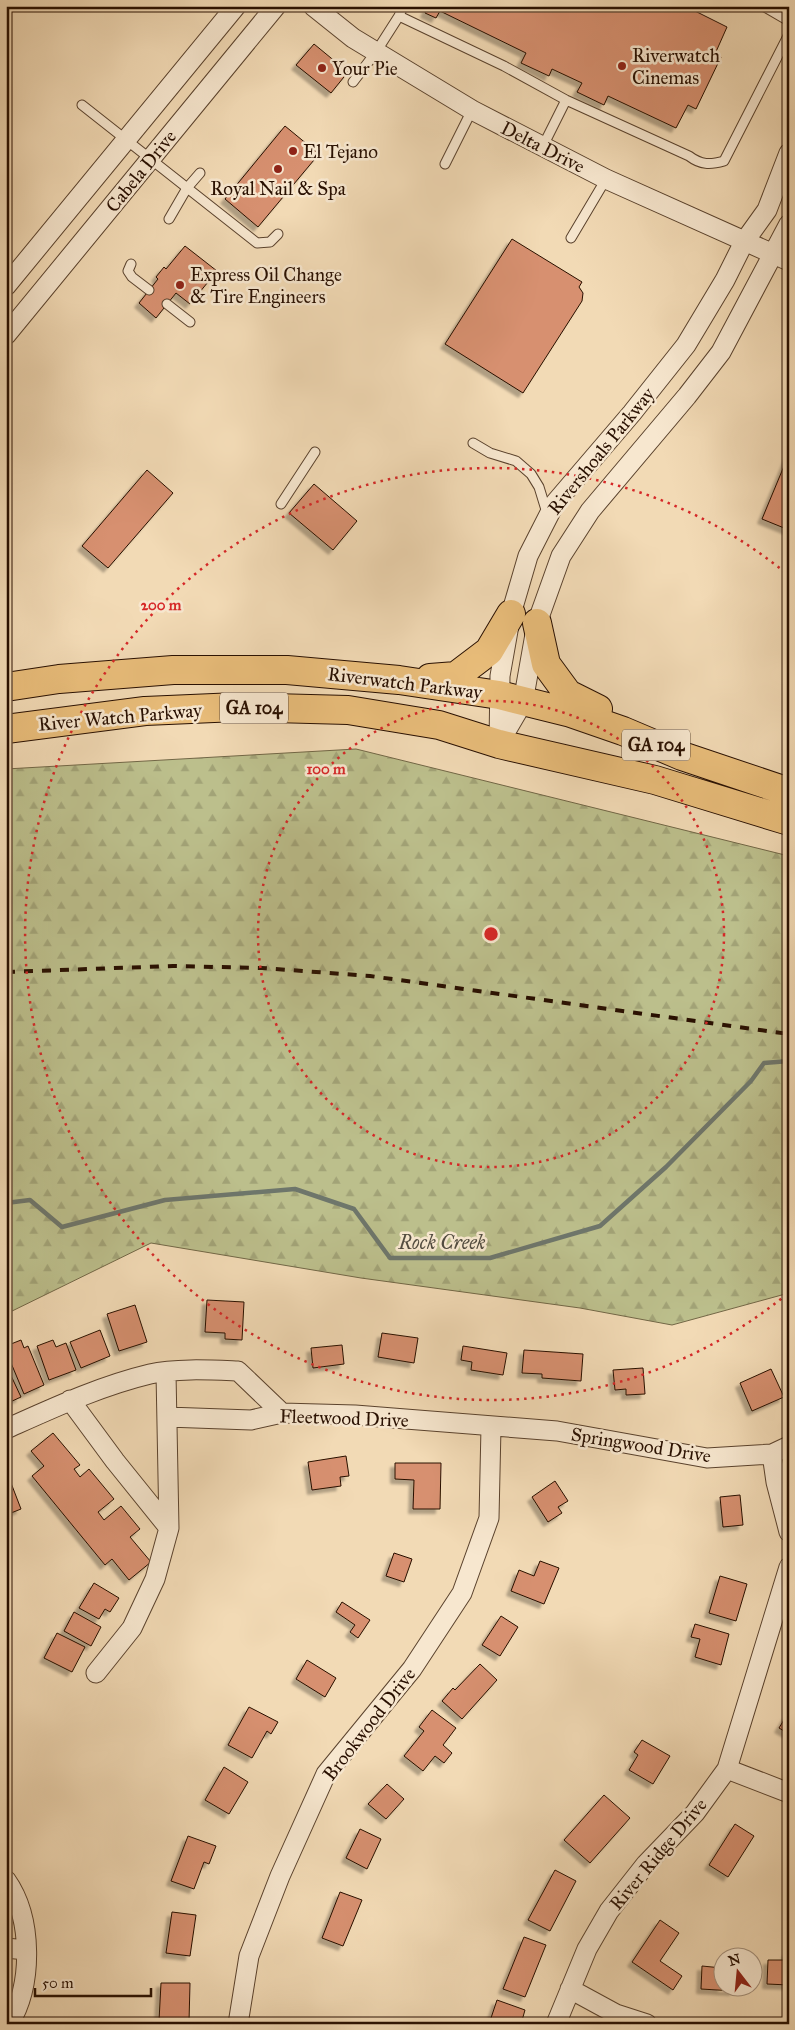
<svg xmlns="http://www.w3.org/2000/svg" width="795" height="2030" font-family="'IM FELL Great Primer',serif">
	<style>
		.forest { fill: url(#forest-firs); stroke: #726746 }
		.lines { fill: none; stroke-linecap: round; stroke-linejoin: round }
		.stream { stroke: #6e766b; stroke-width: 4.5 }
		.building { fill: #d7906f; stroke: #280f00; filter: url(#shadow) }
		.service-casing { stroke: #5a422d; stroke-width: 11 }
		.minor-casing { stroke: #5a422d; stroke-width: 21 }
		.primary-casing { stroke: #280f00; stroke-width: 30 }
		.service { stroke: #f7e7cf; stroke-width: 9 }
		.minor { stroke: #f7e7cf; stroke-width: 19 }
		.primary { stroke: #e9bd7a; stroke-width: 28 }
		.rail { stroke: #280f00; stroke-width: 4; stroke-dasharray: 9 9; stroke-linecap: butt }
		.ring { fill: none; stroke: #d62828; stroke-width: 2.5; stroke-dasharray: 2.5 5 }
		.poi-dot { fill: #8f2418; stroke: #f7e7cf; stroke-width: 2 }
		.labels { text-anchor: middle; dominant-baseline: central; stroke-width: 5; stroke-linejoin: round; paint-order: stroke }
		.shield { fill: #f7e7cf; stroke: #66503e; stroke-width: 1 }
		.shield-label { font-size: 18px; font-weight: bold; fill: #280f00 }
		.poi-label { font-size: 19px; fill: #280f00; stroke: #f7e7cf; text-anchor: start }
		.street-label { font-size: 19px; fill: #280f00; stroke: #f7e7cf }
		.water-label { font-size: 20px; font-style: italic; fill: #514b3f; stroke: #f7e7cf }
		.centre { fill: #d62828; stroke: #f7e7cf; stroke-width: 2.5 }
		.ring-label { font-size: 15px; text-anchor: middle; font-weight: bold; fill: #d62828; stroke: #f7e7cf; stroke-width: 5; stroke-linejoin: round; paint-order: stroke }
	</style>
	<defs>
		<pattern id="forest-firs" width="22" height="20" patternUnits="userSpaceOnUse" patternTransform="scale(1.25)"><rect width="22" height="20" fill="#bcbf8c"/><path d="M5 1l3.5 6h-7zM16 11l3.5 6h-7z" fill="#a2a377"/></pattern>
		<filter id="shadow"><feDropShadow dx="-4.5" dy="4.5" stdDeviation="1" flood-color="#0004"/></filter>
	</defs>
	<rect width="100%" height="100%" fill="#f2dab5"/>
	<filter id="stains"><feTurbulence type="fractalNoise" baseFrequency=".004" numOctaves="4"/><feColorMatrix values="0 0 0 0 .2 0 0 0 0 .09 0 0 0 0 .02 0 0 0 .5 -.17"/></filter>
	<radialGradient id="worn" r=".72"><stop offset=".6" stop-color="#630" stop-opacity="0"/><stop offset="1" stop-color="#630" stop-opacity=".3"/></radialGradient>
	<!-- forest -->
	<path class="forest" d="M356,749L789,856V1293L672,1325L580,1308L361,1278L151,1243L6,1314V769Z"/>
	<g class="lines">
		<!-- stream -->
		<path class="stream" d="M6,1203L30,1200L62,1227L165,1200L295,1189L354,1209L390,1258H490L600,1226L666,1167L751,1081L764,1063L789,1061"/>
	</g>
	<!-- building -->
	<path class="building" d="M428,6H685L727,27L715,54L721,57L696,109L688,105L676,128L608,96L604,105L577,92L582,83L552,69L549,76L521,63L526,53L440,11L436,18L425,13Z
		M314,44L348,72L331,93L296,65Z
		M285,126L319,154L258,227L225,199Z
		M512,239L582,282L579,287L583,293L582,301L523,393L445,344Z
		M185,246L217,271L190,304L176,293L156,318L139,303L158,279L156,277L164,267L166,269Z
		M789,454V530L762,519Z
		M147,470L173,493L108,568L82,546Z
		M314,484L357,521L333,550L289,513Z
		M207,1300L244,1302L242,1340L225,1339V1333L205,1332Z
		M135,1305L147,1342L119,1351L107,1314Z
		M100,1330L110,1356L81,1368L70,1342Z
		M382,1333L418,1338L414,1363L378,1357Z
		M21,1340L24,1348L28,1346L44,1385L24,1394L6,1351V1346Z
		M53,1340L56,1347L66,1343L76,1370L49,1380L37,1346Z
		M342,1345L344,1364L313,1368L311,1348Z
		M463,1346L507,1353L503,1375L471,1370L472,1362L461,1360Z
		M524,1350L583,1354L581,1381L542,1378V1374L522,1373Z
		M6,1365L21,1397L10,1402L6,1393Z
		M643,1368L645,1394L626,1395V1389L615,1390L613,1370Z
		M771,1369L784,1397L752,1411L740,1383Z
		M53,1433L80,1465L74,1469L80,1477L89,1469L114,1499L98,1512L104,1520L121,1506L140,1529L130,1537L151,1562L129,1580L112,1559L105,1565L32,1476L44,1466L31,1451Z
		M346,1456L349,1476L340,1477L341,1486L312,1490L308,1462Z
		M395,1463H441L440,1509H413L414,1480L395,1479Z
		M6,1470L21,1509L6,1515Z
		M555,1481L568,1501L558,1507L562,1513L548,1522L532,1497Z
		M740,1495L743,1525L723,1527L720,1497Z
		M394,1553L412,1559L404,1582L386,1576Z
		M540,1561L559,1568L544,1604L511,1591L519,1570L534,1576Z
		M720,1576L747,1584L736,1621L709,1613Z
		M94,1583L119,1598L110,1612L105,1609L99,1619L79,1608Z
		M342,1602L370,1620L358,1638L350,1632L355,1625L336,1612Z
		M74,1612L101,1627L91,1646L64,1631Z
		M501,1616L518,1627L500,1656L482,1645Z
		M695,1624L729,1634L721,1665L695,1657L700,1639L691,1637Z
		M57,1633L85,1647L72,1672L44,1658Z
		M307,1660L336,1678L325,1697L296,1679Z
		M480,1664L497,1680L462,1719L442,1701L453,1688L455,1690Z
		M249,1707L278,1722L271,1734L267,1731L252,1758L228,1745Z
		M432,1710L456,1728L443,1745L452,1753L444,1763L435,1756L423,1771L404,1756L424,1731L419,1727Z
		M787,1715L789,1716V1734L779,1728Z
		M642,1740L670,1756L653,1784L629,1770L638,1755L634,1752Z
		M224,1767L248,1782L229,1814L205,1800Z
		M387,1784L404,1799L386,1819L368,1804Z
		M604,1795L630,1818L590,1863L564,1840Z
		M735,1824L754,1836L728,1877L709,1865Z
		M360,1829L381,1839L367,1869L346,1858Z
		M188,1836L216,1846L209,1864L204,1862L194,1889L171,1881Z
		M555,1870L576,1881L550,1931L528,1920Z
		M340,1892L362,1900L343,1946L322,1938Z
		M172,1912L196,1915L190,1956L166,1953Z
		M660,1920L679,1933L660,1961L682,1976L673,1990L632,1962Z
		M524,1937L546,1945L525,1997L503,1989Z
		M787,1952H789V1985L767,1984L768,1960H786Z
		M702,1966L722,1968V1988H735L734,1991L701,1989Z
		M161,1983H190L189,2022L159,2021Z
		M497,2000L525,2010L521,2024H489Z"/>
	<g class="lines">
		<defs>
			<path id="service" d="M403,6L399,16L504,66L566,100L689,156C701,165 710,165 724,161L789,34
				M763,6L789,21
				M353,82L376,52L399,16
				M82,105L257,243L270,242L278,234
				M543,146L566,100
				M445,164L472,110
				M169,219L187,188L200,173
				M571,238L606,179
				M131,264L128,271L132,277L149,290
				M167,304L190,322
				M473,443L490,453L516,461L531,474L539,487L547,513
				M281,504L315,452"/>
			<path id="minor" d="M313,6L353,38L472,110L606,179L789,261
				M6,286L236,6
				M6,335L276,6
				M499,743L523,702L537,623L561,556L590,511L687,396L721,352L789,224
				M499,744L500,676L511,614L528,556L555,503L632,413L686,345L725,280L744,242L767,210L789,153
				M70,1400L115,1461L169,1528
				M167,1417L251,1420L282,1413L355,1415L557,1431L707,1458L772,1454L789,1446
				M6,1429C53,1408 100,1386 150,1374C176,1368 212,1370 238,1371L282,1413
				M772,1454L776,1482L789,1532
				M96,1673L132,1628L155,1579L169,1528L166,1373
				M727,1769L789,1793
				M6,1880C33,1918 33,1985 9,2024
				M6,1948L26,1950
				M570,1989L616,2014L647,2024
				M238,2024L249,1956L280,1876L326,1774L412,1669L462,1593L489,1518L491,1427
				M556,2024L587,1949L609,1911L646,1864L695,1813L727,1769L789,1567"/>
			<path id="primary" d="M537,623L546,664L568,694L598,709
				M430,678L456,676L489,651L511,614
				M6,687L59,679L173,670H287L399,680L499,695L571,713L623,731L682,756L789,792
				M6,729L145,711L237,707L348,710L439,725L499,744L655,780L789,821"/>
		</defs>
		<!-- service casing -->
		<use href="#service" class="service-casing"/>
		<!-- minor casing -->
		<use href="#minor" class="minor-casing"/>
		<!-- primary casing -->
		<use href="#primary" class="primary-casing"/>
		<!-- service -->
		<use href="#service" class="service"/>
		<!-- minor -->
		<use href="#minor" class="minor"/>
		<!-- primary -->
		<use href="#primary" class="primary"/>
		<!-- rail -->
		<path class="rail" d="M6,972L173,966L262,968L370,976L789,1034"/>
	</g>
	<!-- distance rings -->
	<g class="ring">
		<circle cx="491" cy="934" r="233"/>
		<path d="M787 1294A466 466 0 1 1 787 574"/>
	</g>
	<!-- markers -->
	<g class="poi-dot">
		<circle cx="622" cy="66" r="5"/>
		<circle cx="322" cy="68" r="5"/>
		<circle cx="293" cy="151" r="5"/>
		<circle cx="278" cy="169" r="5"/>
		<circle cx="180" cy="285" r="5"/>
	</g>
	<g class="labels">
		<!-- shield labels -->
		<g class="shield">
			<rect x="220" y="692.5" width="68" height="31" rx="4"/>
			<rect x="622" y="729.5" width="68" height="31" rx="4"/>
		</g>
		<g class="shield-label">
			<text x="254" y="708">GA 104</text>
			<text x="656" y="745">GA 104</text>
		</g>
		<!-- poi labels -->
		<g class="poi-label">
			<text x="632" y="55">Riverwatch<tspan x="632" dy="22">Cinemas</tspan></text>
			<text x="332" y="68">Your Pie</text>
			<text x="303" y="151">El Tejano</text>
			<text x="278" y="188" text-anchor="middle">Royal Nail &amp; Spa</text>
			<text x="190" y="274">Express Oil Change<tspan x="190" dy="22">&amp; Tire Engineers</tspan></text>
		</g>
		<!-- street labels -->
		<g class="street-label">
			<text transform="translate(543 147) rotate(27)">Delta Drive</text>
			<text transform="translate(141 171) rotate(-51)">Cabela Drive</text>
			<text transform="translate(601 451) rotate(-51)">Rivershoals Parkway</text>
			<text transform="translate(405 683) rotate(7)">Riverwatch Parkway</text>
			<text transform="translate(120 717) rotate(-5)">River Watch Parkway</text>
			<text transform="translate(344 1418) rotate(2)">Fleetwood Drive</text>
			<text transform="translate(641 1445) rotate(9)">Springwood Drive</text>
			<text transform="translate(369 1724) rotate(-52)">Brookwood Drive</text>
			<text transform="translate(658 1854) rotate(-50)">River Ridge Drive</text>
		</g>
		<!-- water labels -->
		<g class="water-label">
			<text x="442" y="1242">Rock Creek</text>
		</g>
	</g>
	<circle cx="491" cy="934" r="8" class="centre"/>
	<g class="ring-label">
		<text x="161" y="610">200 m</text>
		<text x="326" y="774">100 m</text>
	</g>
	<!-- margin -->
	<rect width="795" height="2030" fill="none" stroke="#f2dab5" stroke-width="25"/>
	<rect x="8" y="8" width="780" height="2015" fill="none" stroke="#280f00" stroke-width="2.5"/>
	<rect x="12" y="12" width="770" height="2005" fill="none" stroke="#280f00"/>
	<!-- north arrow -->
	<g transform="translate(738 1972) rotate(344)"><circle r="24" fill="#f7e7cf" stroke="#a4917c"/>
	<path d="M0-4L9 19L0 12L-9 19Z" fill="#8f2418"/>
	<text y="-8" font-size="14" font-weight="bold" text-anchor="middle" fill="#280f00">N</text>
	</g>
	<!-- scale -->
	<path d="M35 1988v8h116v-8" fill="none" stroke="#280f00" stroke-width="2.5"/>
	<text x="42" y="1988" font-size="15" fill="#280f00" stroke="#f7e7cf" stroke-width="4" paint-order="stroke">50 m</text>
	<rect width="100%" height="100%" filter="url(#stains)"/>
	<rect width="100%" height="100%" fill="url(#worn)"/>
</svg>
